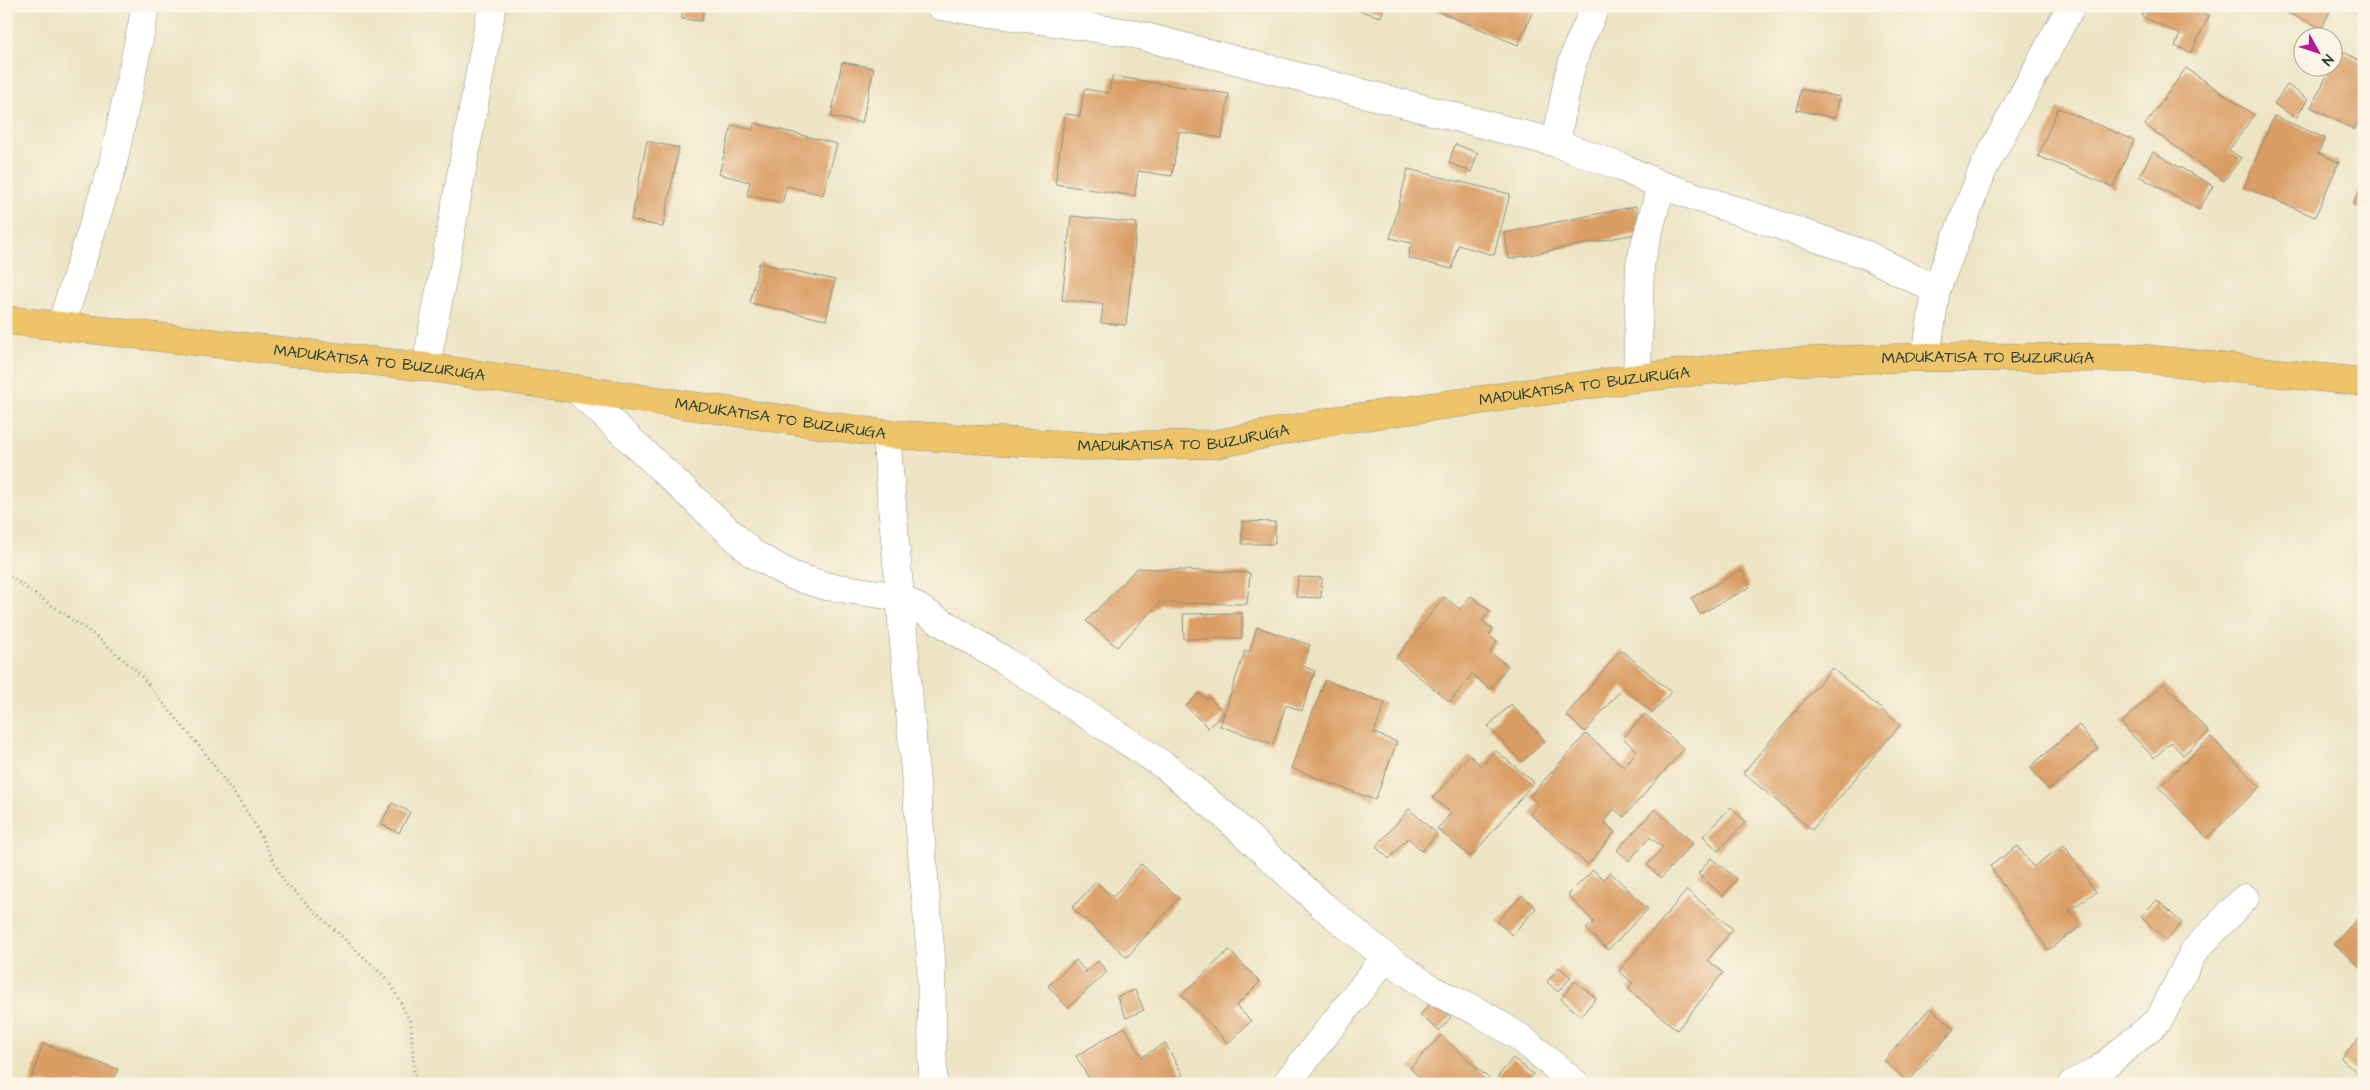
<svg xmlns="http://www.w3.org/2000/svg" width="2370" height="1090" font-family="'Architects Daughter',sans-serif">
	<style>
		.building { fill: #da9d63 }
		.lines { fill: none; stroke-linecap: round; stroke-linejoin: round }
		.minor-casing { stroke: #86907c; stroke-width: 29 }
		.major-casing { stroke: #86907c; stroke-width: 29 }
		.path { stroke: #86907c; stroke-width: 3; stroke-dasharray: 1 4; stroke-linecap: butt }
		.minor { stroke: #fff; stroke-width: 28 }
		.major { stroke: #efc469; stroke-width: 28 }
		.labels { text-anchor: middle; dominant-baseline: central; stroke-width: 4; stroke-linejoin: round; paint-order: stroke }
		.street-label { font-size: 16px; fill: #1f3d34; stroke: #fcf5e5 }
	</style>
	<rect width="100%" height="100%" fill="#fcf5e5"/>
	<filter id="ink" filterUnits="userSpaceOnUse"><feTurbulence type="fractalNoise" baseFrequency=".02" numOctaves="2"/><feDisplacementMap in="SourceGraphic" scale="10" xChannelSelector="R" yChannelSelector="G"/><feConvolveMatrix kernelMatrix="1 2 1 2 8 2 1 2 1" color-interpolation-filters="sRGB"/></filter>
	<filter id="wash" filterUnits="userSpaceOnUse"><feTurbulence type="fractalNoise" baseFrequency=".0096" numOctaves="4" result="noise"/><feDisplacementMap in="SourceGraphic" scale="20" xChannelSelector="R" yChannelSelector="G"/><feGaussianBlur stdDeviation="1.12" result="paint"/><feColorMatrix in="noise" values="0 0 0 0 0 0 0 0 0 0 0 0 0 0 0 0 0 1.4 0 .05"/><feComposite in="paint" operator="in"/></filter>
	<g filter="url(#wash)">
		<rect width="100%" height="100%" fill="#ede4c4"/>
		<g id="blocks">
			<!-- building -->
			<path class="building" d="M683,6H704L702,21L682,19Z
				M1343,6H1384L1381,17Z
				M1437,6H1535L1518,45L1435,10Z
				M2146,6H2197L2196,9L2209,16L2191,53L2175,46L2180,34L2141,16Z
				M2285,6H2332L2322,28L2283,11Z
				M2350,6H2364V11L2350,7Z
				M2340,50L2364,63V111L2354,130L2311,107Z
				M842,62L874,68L862,123L831,117Z
				M2186,68L2254,115L2229,150L2241,158L2224,181L2145,125Z
				M1112,76L1229,94L1222,138L1179,132L1172,176L1138,171L1135,196L1055,184L1065,114L1080,116L1084,89L1109,93Z
				M2287,85L2308,99L2296,118L2274,104Z
				M1801,89L1840,97L1835,118L1797,110Z
				M2058,108L2134,140L2113,187L2038,156Z
				M2274,116L2325,138L2318,153L2339,162L2315,217L2244,187Z
				M754,123L837,144L823,195L787,186L782,203L747,195L750,182L719,174L732,125L753,130Z
				M647,141L679,148L663,227L631,220Z
				M1455,144L1478,153L1471,172L1449,163Z
				M2153,152L2213,186L2199,210L2139,176Z
				M1408,169L1510,194L1494,255L1458,245L1452,269L1408,258L1411,243L1390,238Z
				M2364,182V209L2353,205Z
				M1636,206L1640,233L1509,259L1504,233Z
				M1071,216L1137,223L1126,325L1101,323L1103,304L1062,300Z
				M759,263L835,280L826,320L750,303Z
				M1242,521L1275,522V544H1242Z
				M1137,568L1250,573L1247,604L1159,603L1117,647L1086,621Z
				M1741,570L1750,587L1700,614L1691,598Z
				M1298,577L1322,578L1321,598L1296,597Z
				M1471,596L1490,611L1482,621L1493,629L1489,635L1497,642L1490,652L1508,666L1490,689L1472,674L1450,702L1396,658L1444,597L1460,609Z
				M1242,613V638L1184,639L1183,614Z
				M1257,627L1310,645L1303,666L1315,671L1302,711L1286,705L1273,744L1220,726L1245,651L1249,652Z
				M1621,650L1671,692L1653,713L1623,687L1585,732L1566,715Z
				M1832,668L1900,725L1812,830L1743,773Z
				M1325,680L1385,703L1374,733L1397,742L1375,800L1291,768Z
				M2164,683L2209,732L2183,755L2171,742L2154,758L2121,723Z
				M1199,693L1206,699L1209,697L1224,713L1208,728L1186,706Z
				M1511,704L1545,741L1522,762L1488,726Z
				M1645,714L1684,749L1624,817L1614,809L1604,822L1615,832L1588,865L1530,814L1538,804L1530,796L1586,734L1624,767L1637,751L1623,738Z
				M2079,725L2098,749L2049,790L2030,767Z
				M2211,737L2260,787L2207,838L2159,787Z
				M1495,750L1534,782L1471,857L1437,829L1451,813L1433,798L1469,755L1482,766Z
				M392,803L410,812L399,833L381,824Z
				M1731,807L1746,822L1718,851L1703,836Z
				M1409,809L1437,834L1422,851L1408,838L1389,859L1376,847Z
				M1655,809L1693,843L1661,878L1647,865L1663,848L1650,837L1629,861L1617,850Z
				M2064,845L2096,892L2069,910L2080,927L2048,950L1990,866L2018,846L2033,867Z
				M1711,858L1737,879L1723,896L1698,874Z
				M1141,864L1179,898L1127,957L1072,908L1096,882L1113,897Z
				M1593,870L1603,879L1610,872L1648,909L1608,950L1586,929L1594,922L1568,895Z
				M1687,890L1733,929L1708,960L1723,973L1677,1030L1628,989L1633,983L1619,971Z
				M1522,895L1536,908L1512,935L1497,922Z
				M2157,900L2182,923L2166,940L2141,916Z
				M2364,912V971L2334,944Z
				M1229,950L1260,982L1236,1006L1251,1021L1228,1043L1182,995Z
				M1076,960L1086,972L1098,961L1107,972L1068,1008L1048,986Z
				M1559,967L1571,977L1558,992L1547,982Z
				M1575,981L1596,998L1581,1016L1561,999Z
				M1135,990L1144,1010L1126,1018L1117,997Z
				M1433,1001L1451,1017L1439,1031L1420,1015Z
				M1930,1008L1954,1029L1908,1082L1884,1061Z
				M1125,1027L1142,1057L1165,1043L1183,1075L1168,1084H1092L1076,1056Z
				M2364,1033V1079L2341,1058Z
				M1441,1035L1495,1084H1426L1410,1068Z
				M43,1044L118,1069L113,1084H30Z
				M1513,1058L1533,1074L1525,1084H1499L1495,1080Z"/>
		</g>
	</g>
	<g filter="url(#ink)">
		<use href="#blocks" fill-opacity="0" stroke="#86907c" stroke-width="1"/>
		<g class="lines">
			<defs>
				<path id="minor" d="M940,6L1130,33L1556,143L1621,167L1661,185L1867,255L1936,290
					M1556,143L1568,78L1577,48L1596,6
					M61,325L112,168L146,6
					M1926,357L1936,290L1984,167L2071,6
					M426,367L492,6
					M1637,378L1640,264L1661,185
					M576,389L752,553L791,575L825,586L900,597L1005,661L1165,766L1224,815L1323,906L1386,957L1432,990L1479,1012L1521,1038L1576,1084
					M886,434L931,958L933,1084
					M1286,1084L1386,957
					M2072,1084L2099,1070L2159,1020L2194,951L2245,898"/>
				<g id="major">
					<path id="s1" d="M6,320L426,367L886,434L1084,446L1216,444L1338,420L1637,378L1781,362L1926,357L2137,358L2364,382"/>
				</g>
			</defs>
			<!-- minor casing -->
			<use href="#minor" class="minor-casing"/>
			<!-- major casing -->
			<use href="#major" class="major-casing"/>
			<!-- path -->
			<path class="path" d="M6,574L93,634L136,670L205,753L252,819L285,883L390,982L411,1024L415,1084"/>
			<!-- minor -->
			<use href="#minor" class="minor"/>
			<!-- major -->
			<use href="#major" class="major"/>
		</g>
	</g>
	<g class="labels">
		<!-- street labels -->
		<g class="street-label">
			<text stroke="none"><textPath href="#s1" startOffset="1996">MADUKATISA TO BUZURUGA</textPath></text>
			<text stroke="none"><textPath href="#s1" startOffset="376">MADUKATISA TO BUZURUGA</textPath></text>
			<text stroke="none"><textPath href="#s1" startOffset="1591">MADUKATISA TO BUZURUGA</textPath></text>
			<text stroke="none"><textPath href="#s1" startOffset="781">MADUKATISA TO BUZURUGA</textPath></text>
			<text stroke="none"><textPath href="#s1" startOffset="1186">MADUKATISA TO BUZURUGA</textPath></text>
		</g>
	</g>
	<!-- margin -->
	<rect width="2370" height="1090" fill="none" stroke="#fcf5e5" stroke-width="25"/>
	<!-- north arrow -->
	<g transform="translate(2318 52) rotate(130)"><circle r="24" fill="#fcf5e5" stroke="#a4ab9e"/>
	<path d="M0-4L9 19L0 12L-9 19Z" fill="#b5179e"/>
	<text y="-8" font-size="14" font-weight="bold" text-anchor="middle" fill="#1f3d34">N</text>
	</g>
</svg>
